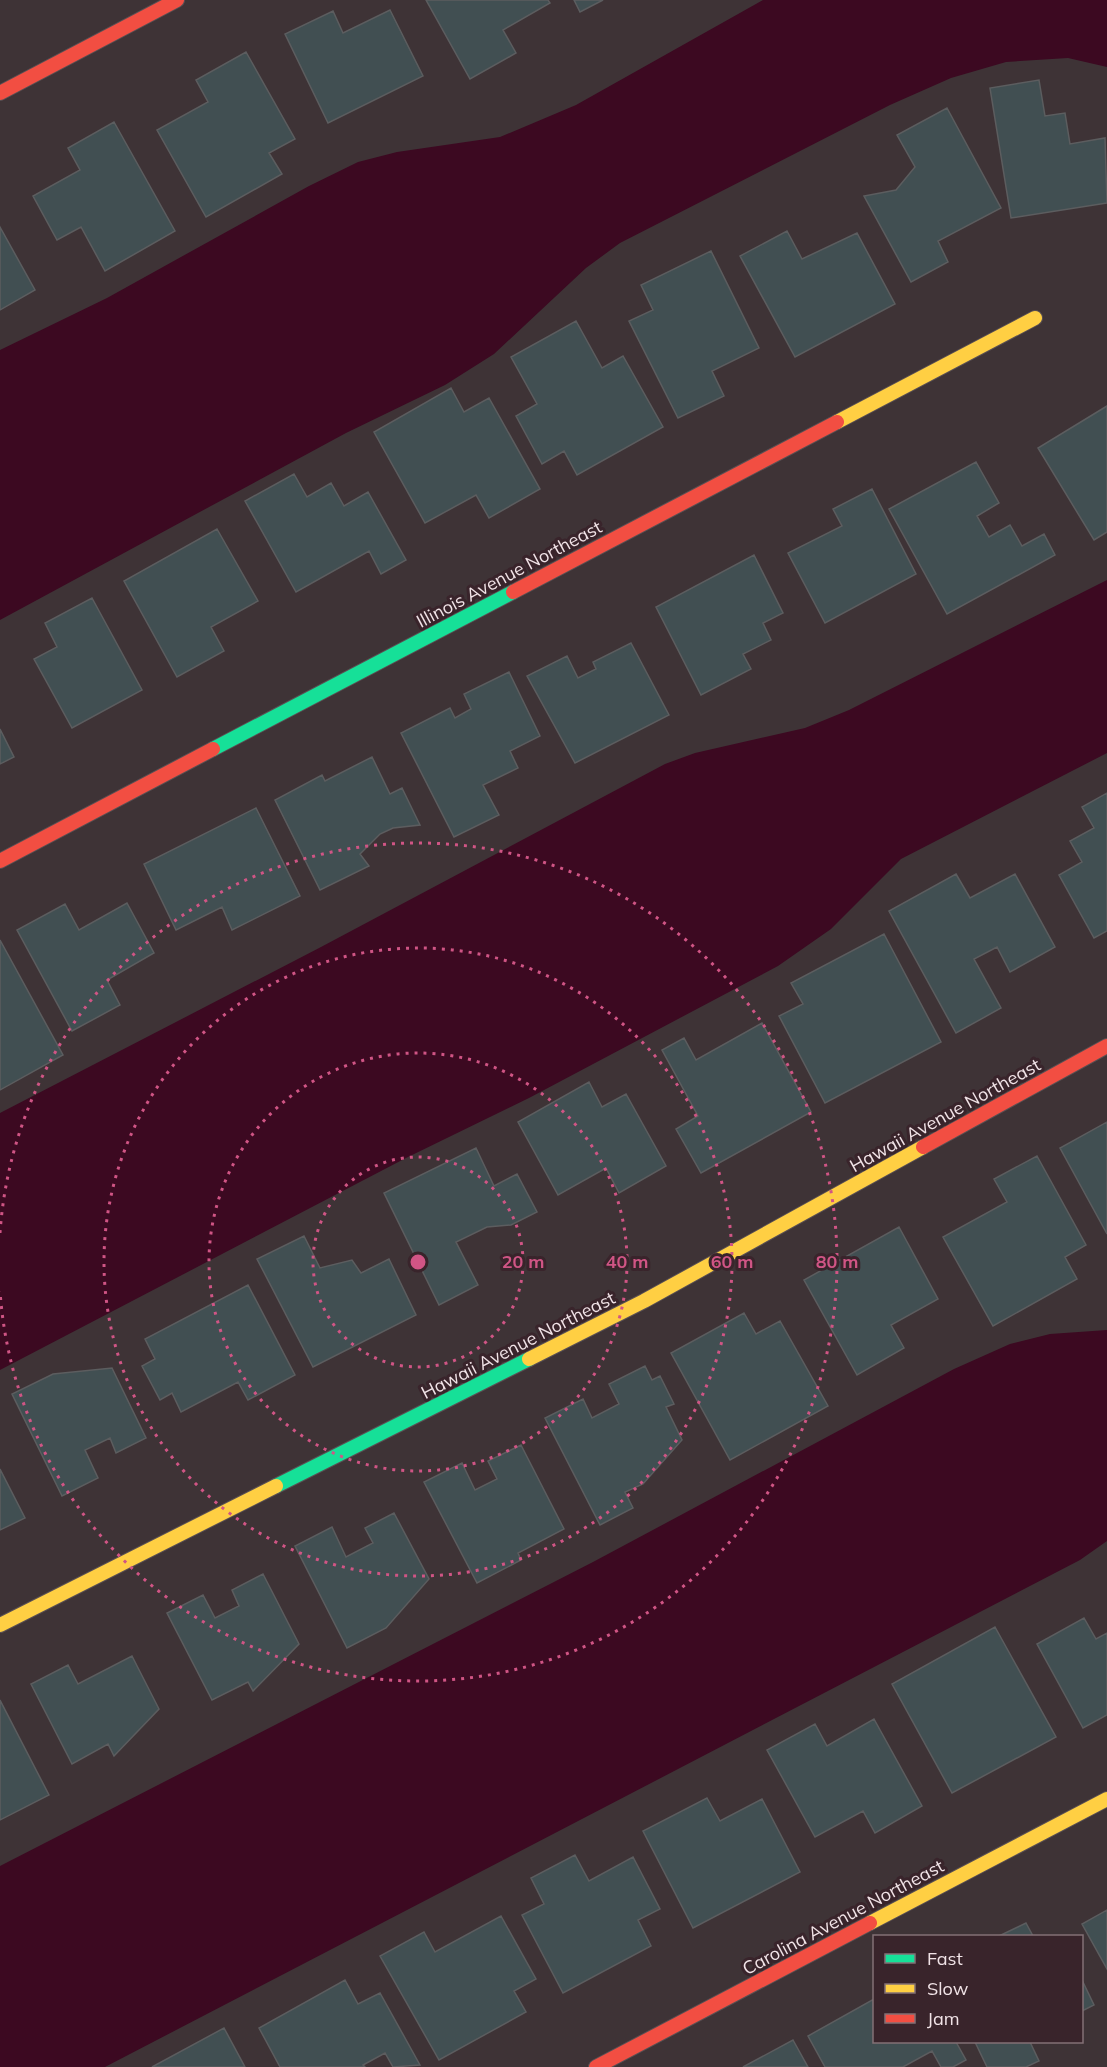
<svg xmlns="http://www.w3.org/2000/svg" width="1107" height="2067" font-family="Mulish,sans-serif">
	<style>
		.water { fill: #3c0921 }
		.building { fill: #414f52; stroke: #5c5d5f; stroke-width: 1.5 }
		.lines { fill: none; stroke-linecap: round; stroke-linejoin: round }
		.fast-casing { stroke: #5a5053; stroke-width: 16 }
		.slow-casing { stroke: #5a5053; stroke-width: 16 }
		.jam-casing { stroke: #5a5053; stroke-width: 16 }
		.fast { stroke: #16e098; stroke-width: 14 }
		.slow { stroke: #ffcf43; stroke-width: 14 }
		.jam { stroke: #f24e42; stroke-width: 14 }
		.ring { fill: none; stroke: #d05585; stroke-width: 3; stroke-dasharray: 3 6 }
		.labels { text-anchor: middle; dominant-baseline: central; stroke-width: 6; stroke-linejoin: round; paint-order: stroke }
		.street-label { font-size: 18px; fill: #f1e3e7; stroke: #39242b }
		.centre { fill: #d05585; stroke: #39242b; stroke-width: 3 }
		.ring-label { font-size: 18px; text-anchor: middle; font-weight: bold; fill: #d05585; stroke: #39242b; stroke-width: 6; stroke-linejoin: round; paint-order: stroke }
	</style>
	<rect width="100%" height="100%" fill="#3e3336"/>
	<!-- water -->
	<path class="water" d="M763,0H1107V67L1068,58L1006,62L951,78L890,105L620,243L586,268L494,354L445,385L346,433L0,620V350L107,298L309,186L358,162L397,152L500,137L576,105Z
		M1107,580V753L901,859L831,929L778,966L529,1098L406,1158L0,1370V1113L321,947L665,764L695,753L805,728L849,710Z
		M1107,1330V1541L1080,1560L105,2067H0V1866L593,1562L954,1369L1010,1344L1050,1334Z"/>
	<!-- building -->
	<path class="building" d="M426,0H548L550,3L503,30L516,53L470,79Z
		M574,0H603L580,12Z
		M390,10L423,76L328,123L285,34L333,11L343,33Z
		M246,52L295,139L269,153L282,174L206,217L157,130L208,102L196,80Z
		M1039,80L1045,116L1065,113L1070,144L1105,138L1107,203L1011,218L990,88Z
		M947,108L1001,208L938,241L948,262L911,282L864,196L896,190L915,167L897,135Z
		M114,122L175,231L105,271L81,227L57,240L33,196L80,170L68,148Z
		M0,227L35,290L0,310Z
		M787,231L802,259L857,233L895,304L795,357L740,256Z
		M711,251L759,348L712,371L724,396L678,418L629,321L653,310L641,285Z
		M576,321L602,368L623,356L663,427L577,475L564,451L542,464L516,416L537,404L511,357Z
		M451,388L464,412L489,398L540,489L489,518L476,495L425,523L374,432Z
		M1107,406V532L1094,540L1038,448Z
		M976,462L999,503L977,516L989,537L1010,525L1022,546L1044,534L1055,555L947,614L889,509Z
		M294,474L307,497L331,483L344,506L368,492L406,560L381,574L369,551L296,592L245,501Z
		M872,489L916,574L825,623L788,553L842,526L833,509Z
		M217,529L258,601L211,627L224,651L177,677L124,581Z
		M754,555L783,613L763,623L771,640L743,654L751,669L701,695L656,607Z
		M92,598L142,690L72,728L34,659L57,647L45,623Z
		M631,643L669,715L575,763L527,676L567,656L578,678L596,669L593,662Z
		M509,672L540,736L510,751L518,768L483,785L499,815L454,837L401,733L450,708L455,718L471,709L464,694Z
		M0,729L14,757L0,764Z
		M372,757L390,794L402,788L420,825L393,828L380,834L360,854L369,866L320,890L275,800L322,775L325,781Z
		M1107,793V931L1094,938L1059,875L1082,862L1070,841L1094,828L1082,807Z
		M256,808L300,896L232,930L222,907L176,930L144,864Z
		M956,874L970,898L1015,874L1055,947L1010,972L997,947L974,959L1001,1008L956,1033L889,911Z
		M127,903L154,953L107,980L120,1005L72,1031L17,930L65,904L79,930Z
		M884,934L941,1042L825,1103L779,1016L803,1004L791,983Z
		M0,940L63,1055L0,1090Z
		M762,1023L811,1112L701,1173L676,1129L698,1116L662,1050L684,1038L696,1060Z
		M589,1082L602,1107L626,1094L666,1166L619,1193L606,1168L558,1195L518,1122Z
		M1107,1122V1234L1060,1148Z
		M476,1148L494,1186L517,1174L537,1212L511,1225L487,1227L456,1242L478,1285L439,1305L384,1193Z
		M1037,1156L1086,1245L1065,1257L1077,1279L993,1326L943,1237L1007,1202L994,1179Z
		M899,1227L938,1299L891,1325L904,1348L857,1375L804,1280Z
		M304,1236L320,1268L352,1260L361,1273L389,1259L416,1315L313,1367L257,1259Z
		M248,1285L295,1375L248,1400L238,1382L181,1412L172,1393L160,1400L142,1366L155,1359L145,1339Z
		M744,1313L756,1334L780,1321L828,1406L730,1460L671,1353Z
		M645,1366L652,1380L660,1376L674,1404L666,1407L682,1440L643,1484L625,1492L633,1508L600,1525L545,1418L583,1399L592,1418L619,1404L609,1384Z
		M112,1368L146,1438L116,1453L110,1438L85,1450L98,1478L62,1496L12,1394L53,1374Z
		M521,1445L564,1529L518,1553L521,1560L477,1583L424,1482L462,1463L475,1490L497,1479L488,1461Z
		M0,1469L25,1518L0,1530Z
		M394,1513L429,1579L386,1628L347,1648L295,1546L332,1527L346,1557L373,1543L365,1528Z
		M263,1574L299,1644L253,1691L248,1682L212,1700L167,1613L203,1595L215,1618L239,1606L232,1590Z
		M1084,1618L1096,1639L1107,1633V1715L1083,1728L1037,1644Z
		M995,1627L1056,1737L952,1793L892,1684Z
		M132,1656L159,1709L114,1756L108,1744L72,1764L31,1684L68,1665L78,1684Z
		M0,1700L49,1795L0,1820Z
		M874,1719L922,1806L875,1833L863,1811L815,1837L767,1750L815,1724L827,1746Z
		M707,1798L720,1821L762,1799L800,1872L693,1928L643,1831Z
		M575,1855L589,1881L633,1857L660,1909L638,1920L651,1946L563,1993L522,1915L544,1904L531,1878Z
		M1107,1910V1969L1082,1924Z
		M501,1916L536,1979L514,1991L526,2012L439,2060L380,1956L424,1932L435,1952Z
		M1026,1923L1033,1936H999Z
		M345,1980L358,2004L380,1993L420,2065L393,2067L385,2053L363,2065L365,2067H280L259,2028Z
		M1082,1980L1094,2005L1082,2011Z
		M874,1999V2042H956L966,2060L953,2067H941L932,2051L903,2067H825L808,2036Z
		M224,2028L245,2067H152Z
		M793,2040L808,2067H743Z
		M975,2042H1030L1039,2061L1026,2067H987Z"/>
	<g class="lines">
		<defs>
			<path id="fast" d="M213,749L513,592
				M276,1486L529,1359"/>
			<path id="slow" d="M837,422L1035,318
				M529,1359L644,1301L923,1147
				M0,1625L276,1486
				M870,1923L1107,1799"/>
			<path id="jam" d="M0,93L177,0
				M513,592L837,422
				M0,861L213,749
				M923,1147L1107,1046
				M596,2067L870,1923"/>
		</defs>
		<!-- fast casing -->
		<use href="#fast" class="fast-casing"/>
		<!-- slow casing -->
		<use href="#slow" class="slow-casing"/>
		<!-- jam casing -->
		<use href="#jam" class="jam-casing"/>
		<!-- fast -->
		<use href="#fast" class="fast"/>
		<!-- slow -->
		<use href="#slow" class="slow"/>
		<!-- jam -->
		<use href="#jam" class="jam"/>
	</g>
	<!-- distance rings -->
	<g class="ring">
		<circle cx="418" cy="1262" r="105"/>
		<circle cx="418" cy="1262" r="209"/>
		<circle cx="418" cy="1262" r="314"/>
		<path d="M0 1233A419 419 0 1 1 0 1291"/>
	</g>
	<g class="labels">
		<!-- street labels -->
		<g class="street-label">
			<text transform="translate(509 574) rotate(-28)">Illinois Avenue Northeast</text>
			<text transform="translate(945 1115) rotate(-29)">Hawaii Avenue Northeast</text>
			<text transform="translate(518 1345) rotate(-27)">Hawaii Avenue Northeast</text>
			<text transform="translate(843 1917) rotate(-28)">Carolina Avenue Northeast</text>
		</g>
	</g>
	<circle cx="418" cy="1262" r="9" class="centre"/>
	<g class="ring-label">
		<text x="523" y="1268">20 m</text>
		<text x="627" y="1268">40 m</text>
		<text x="732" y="1268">60 m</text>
		<text x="837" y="1268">80 m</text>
	</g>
	<!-- legend -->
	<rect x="873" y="1935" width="210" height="108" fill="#39242b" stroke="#837076" stroke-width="1.5"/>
	<rect x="885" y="1954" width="30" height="9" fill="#16e098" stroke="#837076" stroke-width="1.5"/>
	<text x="927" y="1965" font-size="18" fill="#f1e3e7">Fast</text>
	<rect x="885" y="1984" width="30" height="9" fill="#ffcf43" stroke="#837076" stroke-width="1.5"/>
	<text x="927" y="1995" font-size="18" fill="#f1e3e7">Slow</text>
	<rect x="885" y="2014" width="30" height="9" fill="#f24e42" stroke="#837076" stroke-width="1.5"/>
	<text x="927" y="2025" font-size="18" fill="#f1e3e7">Jam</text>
</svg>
